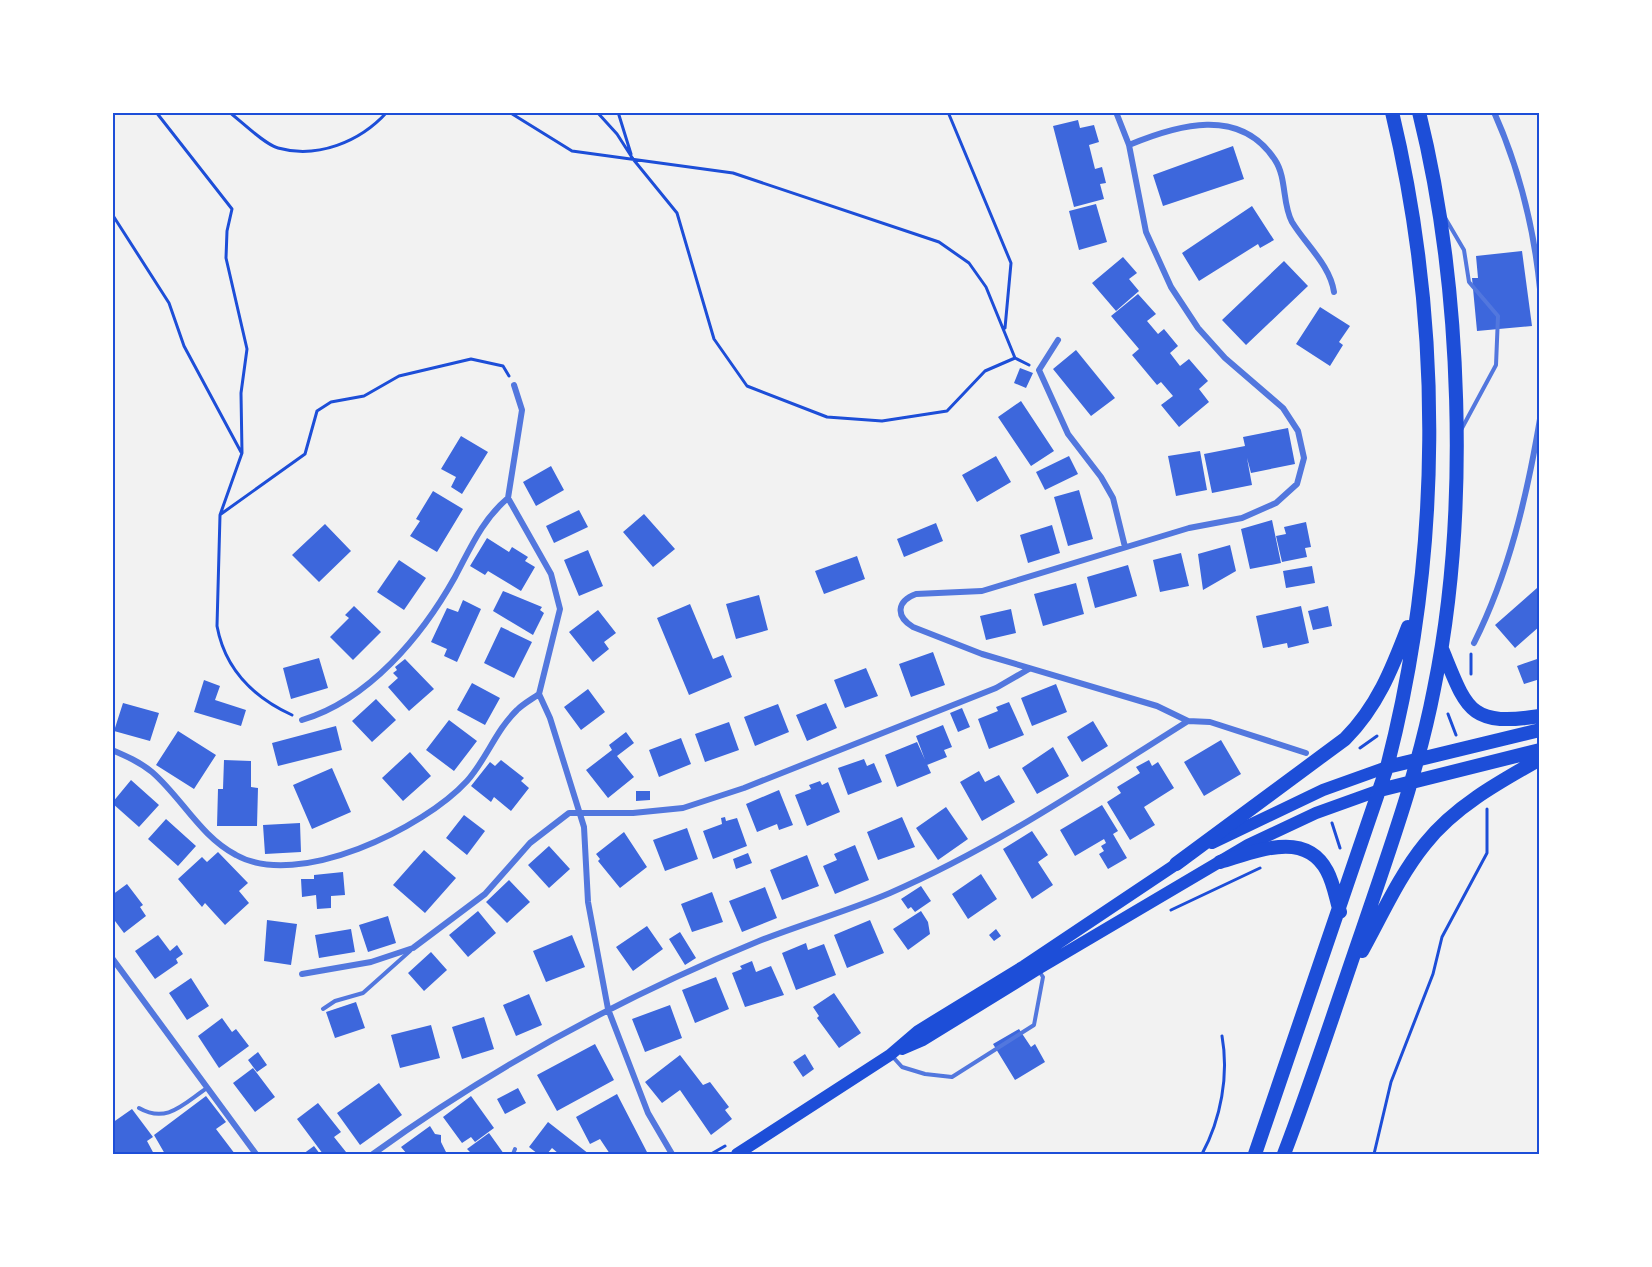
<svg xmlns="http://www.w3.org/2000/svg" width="1652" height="1267" font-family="Overpass,sans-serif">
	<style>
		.building { fill: #3d67dc }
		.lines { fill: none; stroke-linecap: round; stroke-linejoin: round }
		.path { stroke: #1d4ed8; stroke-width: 3 }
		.service { stroke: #5277de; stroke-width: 4 }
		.minor { stroke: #5277de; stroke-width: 6 }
		.secondary { stroke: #1d4ed8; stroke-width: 12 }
		.primary { stroke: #1d4ed8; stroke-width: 14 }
		.neatline { fill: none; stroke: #1d4ed8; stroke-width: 2 }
	</style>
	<rect width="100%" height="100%" fill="#f2f2f2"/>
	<!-- building -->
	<path class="building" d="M1078,120L1080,128L1094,125L1099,142L1089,145L1095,169L1102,167L1106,183L1100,184L1104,199L1074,207L1053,126Z
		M1233,146L1244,179L1163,206L1153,175Z
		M1096,204L1107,242L1079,250L1069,211Z
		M1252,206L1274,240L1260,248L1258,244L1199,281L1182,253Z
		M1522,251L1532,326L1477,331L1472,278H1478L1476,256Z
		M1123,257L1137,273L1129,279L1139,291L1116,311L1092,283Z
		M1284,261L1308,286L1246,345L1222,320Z
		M1138,294L1156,314L1147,321L1158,334L1164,329L1178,346L1170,353L1180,366L1189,359L1208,381L1199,389L1209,402L1179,427L1161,405L1173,396L1161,382L1157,385L1132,355L1139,349L1111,316Z
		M1320,307L1350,326L1339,342L1343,345L1330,366L1296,344Z
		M1076,350L1115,398L1091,416L1053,369Z
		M1020,368L1033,373L1026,388L1014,383Z
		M1021,401L1054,451L1031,466L998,417Z
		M1288,428L1295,464L1251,473L1247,458L1252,485L1212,493L1204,454L1245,446L1243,437Z
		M461,436L488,452L462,494L451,487L456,477L441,469Z
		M1200,451L1207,490L1176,496L1168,456Z
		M996,456L1011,482L977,502L962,475Z
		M1069,456L1078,474L1045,490L1036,472Z
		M551,466L564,490L536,506L523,482Z
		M1079,490L1093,539L1068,546L1054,497Z
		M433,491L463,509L437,552L410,536L420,521L416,519Z
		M579,510L588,527L554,543L546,526Z
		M644,514L675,549L653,567L623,532Z
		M1272,520L1281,563L1250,569L1241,529Z
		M1306,522L1311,547L1305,548L1307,557L1282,562L1276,536L1286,534L1284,527Z
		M936,523L943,541L904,557L897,539Z
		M325,524L351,551L319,582L292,555Z
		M1052,525L1060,553L1028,563L1020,535Z
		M487,538L509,552L512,547L528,557L525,561L535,567L521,591L488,571L485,575L470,566Z
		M1230,545L1236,571L1203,590L1198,554Z
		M588,550L603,586L579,596L564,560Z
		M1181,553L1189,586L1160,592L1153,560Z
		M857,556L865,579L824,594L815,571Z
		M399,560L426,578L404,610L377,592Z
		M1128,565L1137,596L1095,608L1087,577Z
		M1312,566L1315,583L1286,588L1283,571Z
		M1076,583L1084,614L1043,626L1034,594Z
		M1537,588L1540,591V626L1515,648L1495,625Z
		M503,591L542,607L540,610L544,613L533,635L493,611Z
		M759,595L768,630L736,639L726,604Z
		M463,600L481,609L457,662L444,656L447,649L431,642L447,608L458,612Z
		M690,604L713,659L723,655L732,677L689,695L657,618Z
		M354,606L381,632L353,660L330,637L349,618L345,615Z
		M1301,606L1309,643L1288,648L1287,643L1263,648L1256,616Z
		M1328,606L1332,626L1313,630L1308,611Z
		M1011,609L1016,633L986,640L980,616Z
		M598,610L616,633L604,642L609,649L593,662L569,632Z
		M501,627L532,642L514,678L484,663Z
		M933,652L945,685L911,697L899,664Z
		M319,658L328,688L291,699L283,668Z
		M1540,658V679L1524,684L1517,666Z
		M405,659L434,689L409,711L388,687L398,678L393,673L397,670L395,667Z
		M866,668L878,696L845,708L834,680Z
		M204,680L220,686L215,700L246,710L241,726L194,712Z
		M472,683L500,698L485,725L457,710Z
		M1056,684L1067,712L1032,726L1021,698Z
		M588,689L605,712L581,730L564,707Z
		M376,699L396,720L372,742L352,721Z
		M1009,702L1024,735L989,749L978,719L998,711L996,707Z
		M123,703L159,713L150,741L114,731Z
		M826,703L837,728L807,741L796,715Z
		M778,704L789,732L755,746L744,717Z
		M962,708L970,727L958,732L950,713Z
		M449,720L477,741L454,771L426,750Z
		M1093,721L1108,746L1082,762L1067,737Z
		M729,722L739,750L705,762L695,734Z
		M943,725L952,747L944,750L947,757L927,765L916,736Z
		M336,726L342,750L278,766L272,743Z
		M178,731L216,755L194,789L156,765Z
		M626,732L634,743L617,756L634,777L608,798L586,770L612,750L609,745Z
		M681,738L691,764L659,777L649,750Z
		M1221,740L1241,774L1204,796L1184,762Z
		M917,742L931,773L897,787L885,755Z
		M1053,747L1069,776L1037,794L1022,768Z
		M410,752L431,776L403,801L382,778Z
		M864,759L867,766L874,763L882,782L848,795L838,768Z
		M224,760L251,761V787L258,788L257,826H217L218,789H223Z
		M501,760L524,778L521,781L529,788L511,811L494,797L491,802L471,786L490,762L495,766Z
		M1149,760L1152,766L1158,762L1174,788L1144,807L1155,825L1130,840L1107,802L1121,793L1117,787L1140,773L1136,767Z
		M332,768L351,812L312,829L293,785Z
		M979,771L985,782L999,775L1015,802L982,821L960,782Z
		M131,780L159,805L139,827L112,803Z
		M820,781L822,785L828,782L840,812L807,826L795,795L811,789L809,785Z
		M779,790L793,825L779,830L777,824L757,832L746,804Z
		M636,791H650V800L636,801Z
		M1102,805L1118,831L1113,834L1127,858L1108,869L1099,854L1104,851L1101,846L1106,843L1104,839L1075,856L1060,830Z
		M946,807L968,839L938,860L916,828Z
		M464,815L485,831L467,855L446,838Z
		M725,817L726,821L737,818L747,846L713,859L703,831L722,824L721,818Z
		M902,817L915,847L878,860L867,832Z
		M166,819L196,846L178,866L148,839Z
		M300,823L301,852L265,854L263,825Z
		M687,828L698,859L665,871L653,840Z
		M1032,831L1048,855L1038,862L1053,885L1032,899L1003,849Z
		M624,832L647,867L620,888L598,861L600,859L596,854Z
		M855,845L869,880L835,894L823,866L837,860L834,854Z
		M549,846L570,869L549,888L528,865Z
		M424,850L456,878L425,913L393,885Z
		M218,852L248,883L239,891L249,903L225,925L205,903L202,907L178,879L202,857L207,862Z
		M748,853L752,863L736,869L733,859Z
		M807,855L819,886L782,900L770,870Z
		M343,872L345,895L331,896V908L317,909L316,895L302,897L301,879H314V875Z
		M981,874L997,899L968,919L952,894Z
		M509,880L530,902L507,923L486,902Z
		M127,884L143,905L140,907L146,916L124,933L112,917V895Z
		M921,886L931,901L915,912L911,907L908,909L901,899Z
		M765,887L777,918L742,932L729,901Z
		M712,892L723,922L692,932L681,904Z
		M478,911L496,933L468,957L449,935Z
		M921,911L928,922L930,934L908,950L893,929Z
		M388,916L396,943L368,952L359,925Z
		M267,920L297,924L291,965L264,961Z
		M870,920L884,953L847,968L834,935Z
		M647,926L663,949L633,971L616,947Z
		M351,929L355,952L319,958L315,935Z
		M996,929L1001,936L994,941L989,935Z
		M680,932L696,958L685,965L669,939Z
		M158,935L170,951L177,945L183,954L176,959L178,963L155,979L135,951Z
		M572,935L585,967L546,982L533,951Z
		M806,943L808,950L824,944L836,975L796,990L782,953Z
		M431,952L447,970L424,991L408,973Z
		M752,961L756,972L771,966L784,995L745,1007L732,973L742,969L740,966Z
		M716,977L729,1009L695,1023L682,990Z
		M191,978L209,1006L187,1020L169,993Z
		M834,993L861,1033L839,1048L817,1018L819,1016L813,1007Z
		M529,994L542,1025L516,1036L503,1005Z
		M356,1002L365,1028L335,1038L326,1012Z
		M670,1005L682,1038L645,1052L632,1019Z
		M484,1017L494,1049L462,1059L452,1027Z
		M222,1018L232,1032L236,1029L249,1046L219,1068L198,1036Z
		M431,1025L440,1058L400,1068L391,1035Z
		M1019,1029L1031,1047L1035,1044L1045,1062L1015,1080L993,1044Z
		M595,1044L614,1080L557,1111L537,1075Z
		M258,1052L267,1065L257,1072L248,1060Z
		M805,1054L814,1069L803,1077L793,1062Z
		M680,1055L703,1085L710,1082L729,1107L725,1110L732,1119L711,1135L680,1090L662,1103L645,1082Z
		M253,1068L275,1097L255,1112L233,1083Z
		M379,1083L402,1115L360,1145L337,1113Z
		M518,1088L526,1103L505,1114L497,1099Z
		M617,1094L648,1154H610L600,1139L590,1144L576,1117Z
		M206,1096L226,1122L216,1129L235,1154H165L154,1135Z
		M471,1096L494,1128L475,1142L471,1137L462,1143L443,1117Z
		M318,1103L341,1132L334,1137L346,1152L342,1154H323L297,1119Z
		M132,1109L153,1137L147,1141L154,1154H112V1123Z
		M548,1122L589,1154H559L552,1148L547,1154H538L529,1147Z
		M430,1126L435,1134L441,1135V1142L447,1154H407L401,1147Z
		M489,1133L504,1154H472L467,1149Z
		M314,1146L320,1154H303Z"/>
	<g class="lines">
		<!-- path -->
		<path class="path" d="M156,112L232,209L227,231L226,258L247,349L241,393L242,453L220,515L217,626C225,670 253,697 292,715
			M229,112C241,121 264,144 278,148C317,159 360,142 387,112
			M509,112L572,151L733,173L939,242L969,263L986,287L1015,358L1029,365
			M597,112L617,134L633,159L677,213L714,339L747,386L827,417L882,421L947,411L985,371L1015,358
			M618,112L631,154
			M948,112L1011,263L1005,328
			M112,214L169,303L184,346L241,452
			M221,514L305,454L317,411L331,402L364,396L399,376L471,359L503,366L509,376
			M1471,674V654
			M1448,714L1456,735
			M1360,748L1377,736
			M1332,823L1340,848
			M1171,910L1260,868
			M711,1154L725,1146
			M1202,1154C1221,1119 1229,1075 1222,1036
			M1374,1154L1391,1082L1433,974L1442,937L1487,853V809"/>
		<!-- service -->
		<path class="service" d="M1444,216L1464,250L1469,282L1498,316L1496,365L1461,430
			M323,1009L335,1001L363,993L410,951
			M893,1057L902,1067L925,1074L952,1077L1034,1025L1043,977L1039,971
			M139,1108C167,1124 183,1104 207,1088
			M513,1154L515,1149"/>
		<!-- minor -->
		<path class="minor" d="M1116,112L1129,145L1146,232L1171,287L1198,328L1225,358L1283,408L1298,431L1304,458L1297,484L1276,503L1242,518L1189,528L982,591L916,594C897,601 895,616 913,627L982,654L1157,706L1188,721L1210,722L1306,753
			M1494,112C1519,168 1534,228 1540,289
			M1129,145C1177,125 1240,106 1275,160C1287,178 1282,204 1292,222C1306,245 1330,265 1334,292
			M1058,340L1039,370L1068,434L1101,477L1113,498L1125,547
			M508,498L551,574L560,609L539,694L550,718L584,827L588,902L608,1009L648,1113L672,1154
			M1474,643C1509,573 1527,496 1540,419
			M302,720C369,700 422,636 455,577C471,547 482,520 508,498L522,410L514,385
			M112,750C126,756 140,762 152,772C182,798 200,836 236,855C298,890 424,828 467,781C486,760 496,730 517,710C523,704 532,699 539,694
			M112,958L256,1154
			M302,974L371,962L413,948L485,894L530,843L569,813H633L683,808L744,788L996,688L1029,669
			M373,1154C493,1067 622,997 759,941C802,924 848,911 890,893C996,847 1091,782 1188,721"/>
		<!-- secondary -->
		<path class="secondary" d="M1212,843L1323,790L1387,767
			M902,1049L923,1040L1038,969L1248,845L1316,813L1380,790
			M737,1154L890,1055L918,1031L1024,966L1184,859"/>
		<!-- primary -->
		<path class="primary" d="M1442,649C1467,710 1469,727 1540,716
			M1387,767L1540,730
			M1380,790L1540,750
			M1220,862C1255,852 1305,829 1327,871C1334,884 1336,899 1340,912
			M1176,864L1345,739C1377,707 1392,669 1408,627
			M1362,951C1382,915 1399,876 1425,844C1454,807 1499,782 1540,759
			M1255,1154L1387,767C1442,555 1443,325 1392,112
			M1284,1154C1312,1081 1336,1006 1362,931C1389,851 1418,772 1434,689C1470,514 1462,285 1419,112"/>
	</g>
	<!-- border -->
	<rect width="1652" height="1267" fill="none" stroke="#ffffff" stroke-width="228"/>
	<rect x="114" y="114" width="1424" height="1039" class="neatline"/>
</svg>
